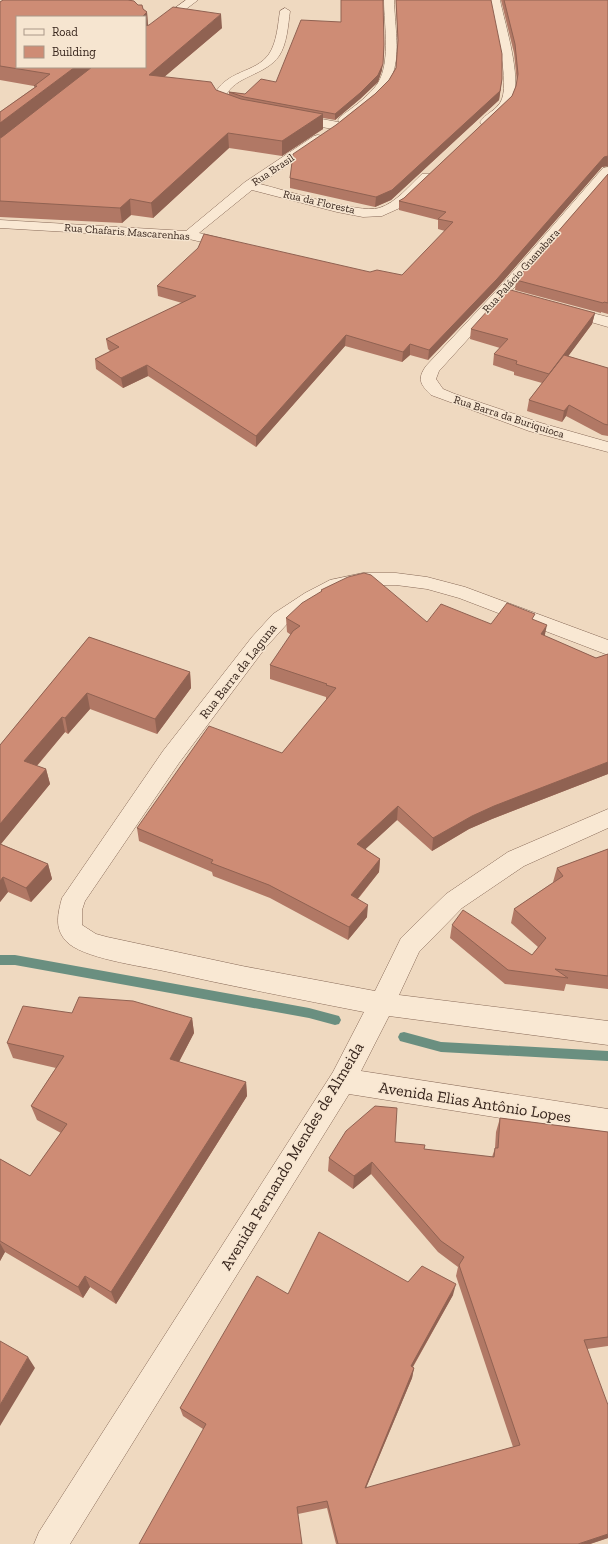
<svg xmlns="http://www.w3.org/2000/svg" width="608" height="1544" font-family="'Zilla Slab',serif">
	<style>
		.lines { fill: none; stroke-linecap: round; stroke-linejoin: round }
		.stream { fill: #6a8f80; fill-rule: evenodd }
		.minor-casing { stroke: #886a58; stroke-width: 1 }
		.minor { fill: #f9e8d3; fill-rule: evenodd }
		.wall { fill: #b17865; fill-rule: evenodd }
		.shaded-wall { fill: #906252 }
		.building { fill: #ce8c75; stroke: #906252 }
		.labels { text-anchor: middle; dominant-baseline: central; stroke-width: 3; stroke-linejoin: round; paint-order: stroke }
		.far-street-label { font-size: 11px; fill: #37251c; stroke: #f6e5d0 }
		.street-label { font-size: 13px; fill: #37251c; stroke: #f6e5d0 }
		.near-street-label { font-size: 16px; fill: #37251c; stroke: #f6e5d0 }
	</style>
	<rect width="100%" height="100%" fill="#efd9c0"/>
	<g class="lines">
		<!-- stream -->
		<path class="stream" d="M0,955H15L309,1008L339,1016L341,1020L339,1024L335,1025L309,1018L15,965H0Z
			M404,1032L441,1042L608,1051V1061L441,1052L400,1041L398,1037L400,1033Z"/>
		<defs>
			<path id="minor" d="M186,0H198L149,37L145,38V30Z
				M384,0H394C396,50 407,76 363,111C356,116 349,125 340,123L338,120L340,117C352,108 365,99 375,87C392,67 384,25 384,0Z
				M490,0H500C505,24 523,81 512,103C508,112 497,118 490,125H482L480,122C485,114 495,111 500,103C512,85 494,21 490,0Z
				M285,8L290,11C288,26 287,44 279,56C265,76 235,75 225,97L226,99L243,104L245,107L243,110L239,111L217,103L213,97C226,69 255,74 269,54C277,42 278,24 280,11Z
				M294,114L338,122L342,123L344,126L342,129L338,130L290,121L288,118L290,115Z
				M318,135L322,136L324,139L322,142L260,184C285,190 358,214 379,208C396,203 410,185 422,174H432L433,177L402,207L382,216L363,217L337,212L252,190L199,233L237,242L239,245L237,248L232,249L189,239L0,228V220L186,231L245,182L314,136Z
				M608,167V179L507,296L439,371L436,379L443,389L455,394L541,423L608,442V452L529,431L431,395C420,384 417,379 426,366L497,290L603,168Z
				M565,306L608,317V327L560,313L558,310L560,307Z
				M363,573H396L427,577L465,587L608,640V655L459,598L427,589L396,585H363L343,590L319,603L287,624L266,647L179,763L85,901L82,910V925L96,934L107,937L242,966L375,991L401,938L446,894L508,852L608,809V828L524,866L462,908L419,952L399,995L608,1021V1045L389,1016L361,1071L608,1109V1135L349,1094L70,1544H34L39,1532L333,1072L364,1012C298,999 231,986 164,971C141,966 81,958 66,941C54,928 58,913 62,898L163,751L252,637L273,614L305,593L330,580Z"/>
		</defs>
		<!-- minor casing -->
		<use href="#minor" class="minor-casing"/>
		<!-- minor -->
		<use href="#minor" class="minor"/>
	</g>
	<!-- wall -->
	<path class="wall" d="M3,0H131L147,12L148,25L222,28L164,77L216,90L229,95V92L245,94L276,82L384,51L382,70L378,82L360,99L335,120L323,118V129L282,156L229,148L153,218L131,215L122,223L0,217V112L35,87L34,86L0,80V2ZM145,17V67H17Z
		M396,0H491L501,88L499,100L391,200L375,207L290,188V178L336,125L375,94L389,80L396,68L398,46Z
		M501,0H608V166L602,167L496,289L428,360L410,355L402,362L345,346L256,447L148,376L123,388L96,369L95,359L110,351L108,349L106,339L182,303L158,296L157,286L370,272L402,275L445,231L438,229V220L399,210V201L404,198L512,96L516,86L517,83L514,53Z
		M608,174V314L601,312V313L515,290L516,280Z
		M595,313L592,324L568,356L608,368V436L602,435L566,416L562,422L527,411L529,400L542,383L514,375V372L493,365L494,354L500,348L470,339L471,329Z
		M321,590L427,622L491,624L534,620L545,636L596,658L608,654V774L492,819L469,829L432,851L397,820L365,849L380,859L379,872L358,899L367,917L348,940L270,898L213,876L212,872L139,841L137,828L282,753L327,699H326V697L270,679V665L291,635L287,632L286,618L321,592Z
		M89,637L190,672L191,688L157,734L90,709L68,734L65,732L37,766L46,769L50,784L1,844L48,864L52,879L31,902L8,892L0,902V745Z
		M608,849V989L566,984L564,991L505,984L450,938L452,925L532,955L538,947L511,923L514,909L554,882H553L557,868Z
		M72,1013L192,1018L194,1033L179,1062L246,1082L247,1096L116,1304L90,1287L83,1298L5,1252L0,1261V1159L30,1176L61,1133L37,1120L31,1106L56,1068L13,1058L7,1043Z
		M500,1118L608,1132V1346L587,1349L608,1538L590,1544H336L327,1508L298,1514L203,1429L183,1416L180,1408L288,1294L408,1282L453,1295L413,1367L414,1368L412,1378L366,1488L513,1447L456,1276L458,1267L438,1252L371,1174L353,1189L328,1171L329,1158L395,1142L424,1149L492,1157L495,1148L496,1132Z"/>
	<!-- shaded-wall -->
	<path class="shaded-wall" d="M147,12L148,26L145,29V17H142V16Z
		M221,14L222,28L150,89L149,75Z
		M384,45L382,70L378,82L360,99L335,120V114Z
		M75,67H95L0,140V123Z
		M502,79L499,100L391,200L375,207L376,197Z
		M323,114V129L282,156V141Z
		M228,133L229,148L153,218L151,203Z
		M608,156V166L602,167L496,289L428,360L429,350L604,157Z
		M130,199L131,215L122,223L120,208Z
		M595,313L592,324L547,385L549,374Z
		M346,335L345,346L256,447V436Z
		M410,344V355L402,362L403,352Z
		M147,365L148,376L123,388L121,378Z
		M569,405L566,416L562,422L564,411Z
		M547,625L544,639L541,634Z
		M190,672L191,688L157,734L155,719Z
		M87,693L90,709L68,734L65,718Z
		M62,717L65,732L28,776L24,761Z
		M608,762V774L492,819L469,829L432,851L433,838L472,816L494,806Z
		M46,769L50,784L0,845V824Z
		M398,806L397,820L357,857V844Z
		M380,859L379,872L350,908L351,895Z
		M48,864L52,879L31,902L26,888Z
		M3,877L8,892L0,902V881Z
		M368,905L367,917L348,940L349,927Z
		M192,1018L194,1033L173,1073L170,1059Z
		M246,1082L247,1096L116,1304L111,1292Z
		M372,1162L371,1174L353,1189L354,1176Z
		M0,1243L5,1252L0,1261Z
		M85,1276L90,1287L83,1298L78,1287Z
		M456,1284L453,1295L408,1375L411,1366Z
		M28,1357L35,1368L0,1426V1405Z
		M414,1368L412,1378L363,1495L365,1488Z
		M608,1534V1538L590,1544H578Z"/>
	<!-- building -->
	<path class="building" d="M3,0H128L134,1L138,5H142L143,9L147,12L142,17H17V67H75L0,123V112L37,86H34L50,74L0,66V2Z
		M341,0H383L384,45L383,64L378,75L360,93L335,114L244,97L229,92L245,94L261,79L276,82L301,20L341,22Z
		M396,0H491L502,54V79L500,91L392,190L376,197L290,178L293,154L336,125L375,94L389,80L396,68L398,40Z
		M504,0H608V156L604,157L497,279L429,350L410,344L403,352L346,335L256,436L147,365L121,378L95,359L119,347L106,339L196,296L157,286L198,248L204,234L370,272L377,270L402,275L453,222L438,219L446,212L399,201L404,198L512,96L516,86L518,74L515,44Z
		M173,7L221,14L149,75L211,82L216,90L241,99L323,114L282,141L228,133L151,203L130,199L120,208L0,201V138L2,137L92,67H145V26L149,25Z
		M608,174V303L604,302L603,303L516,280Z
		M507,289L595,313L549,374L516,364L517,361L494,354L508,339L471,329Z
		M564,355L608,368V425L604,424L569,405L564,411L529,400Z
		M364,573L371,575L427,622L441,604L491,624L507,603L535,614L532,619L547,625L541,634L596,658L608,654V762L494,806L472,816L433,838L398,806L357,844L380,859L351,895L368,905L349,927L269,885L211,863L213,860L137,828L209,726L282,753L336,688L326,685L327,684L270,665L293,631L300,626L286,618L302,603L322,591L321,590L348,577Z
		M89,637L190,672L155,719L87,693L65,718L62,717L24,761L46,769L0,824V745Z
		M0,844L48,864L26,888L3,877L0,881Z
		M608,849V976L555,969L568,978L508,970L452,925L463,910L532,955L546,938L514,909L563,876L557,868Z
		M79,997L133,1001L192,1018L170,1059L246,1082L111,1292L85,1276L78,1287L0,1241V1159L30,1176L67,1124L31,1106L64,1056L7,1043L23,1006L72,1013Z
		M375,1106L397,1108L395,1142L425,1145L424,1149L494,1157L495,1148H498L500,1118L608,1132V1337L584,1340L608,1405V1534L578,1544H338L327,1501L297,1507L302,1544H139L206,1424L180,1408L257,1276L288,1294L319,1232L408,1282L422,1266L456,1284L411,1366L414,1368L365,1488L520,1445L459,1265L464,1257L441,1241L372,1162L354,1176L329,1158L346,1131Z
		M0,1341L28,1357L0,1405Z"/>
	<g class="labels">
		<!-- far-street labels -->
		<g class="far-street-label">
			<text transform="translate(273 170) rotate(-34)">Rua Brasil</text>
			<text transform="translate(319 202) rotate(13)">Rua da Floresta</text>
			<text transform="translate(127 232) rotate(4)">Rua Chafaris Mascarenhas</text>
			<text transform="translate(521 271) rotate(-48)">Rua Palácio Guanabara</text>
			<text transform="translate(509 417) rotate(18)">Rua Barra da Buriquioca</text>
		</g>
		<!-- street labels -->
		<g class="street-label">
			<text transform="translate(238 671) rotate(-52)">Rua Barra da Laguna</text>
		</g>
		<!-- near-street labels -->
		<g class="near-street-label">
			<text transform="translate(475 1102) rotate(9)">Avenida Elias Antônio Lopes</text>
			<text transform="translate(292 1156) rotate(-59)">Avenida Fernando Mendes de Almeida</text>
		</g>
	</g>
	<!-- legend -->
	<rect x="16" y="16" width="130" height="52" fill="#f6e5d0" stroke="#aa9888"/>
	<rect x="24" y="29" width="20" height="6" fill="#f9e8d3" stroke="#aa9888"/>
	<text x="52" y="36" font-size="12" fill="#37251c">Road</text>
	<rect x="24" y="46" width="20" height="12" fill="#ce8c75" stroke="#aa9888"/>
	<text x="52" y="56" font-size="12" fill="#37251c">Building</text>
</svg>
